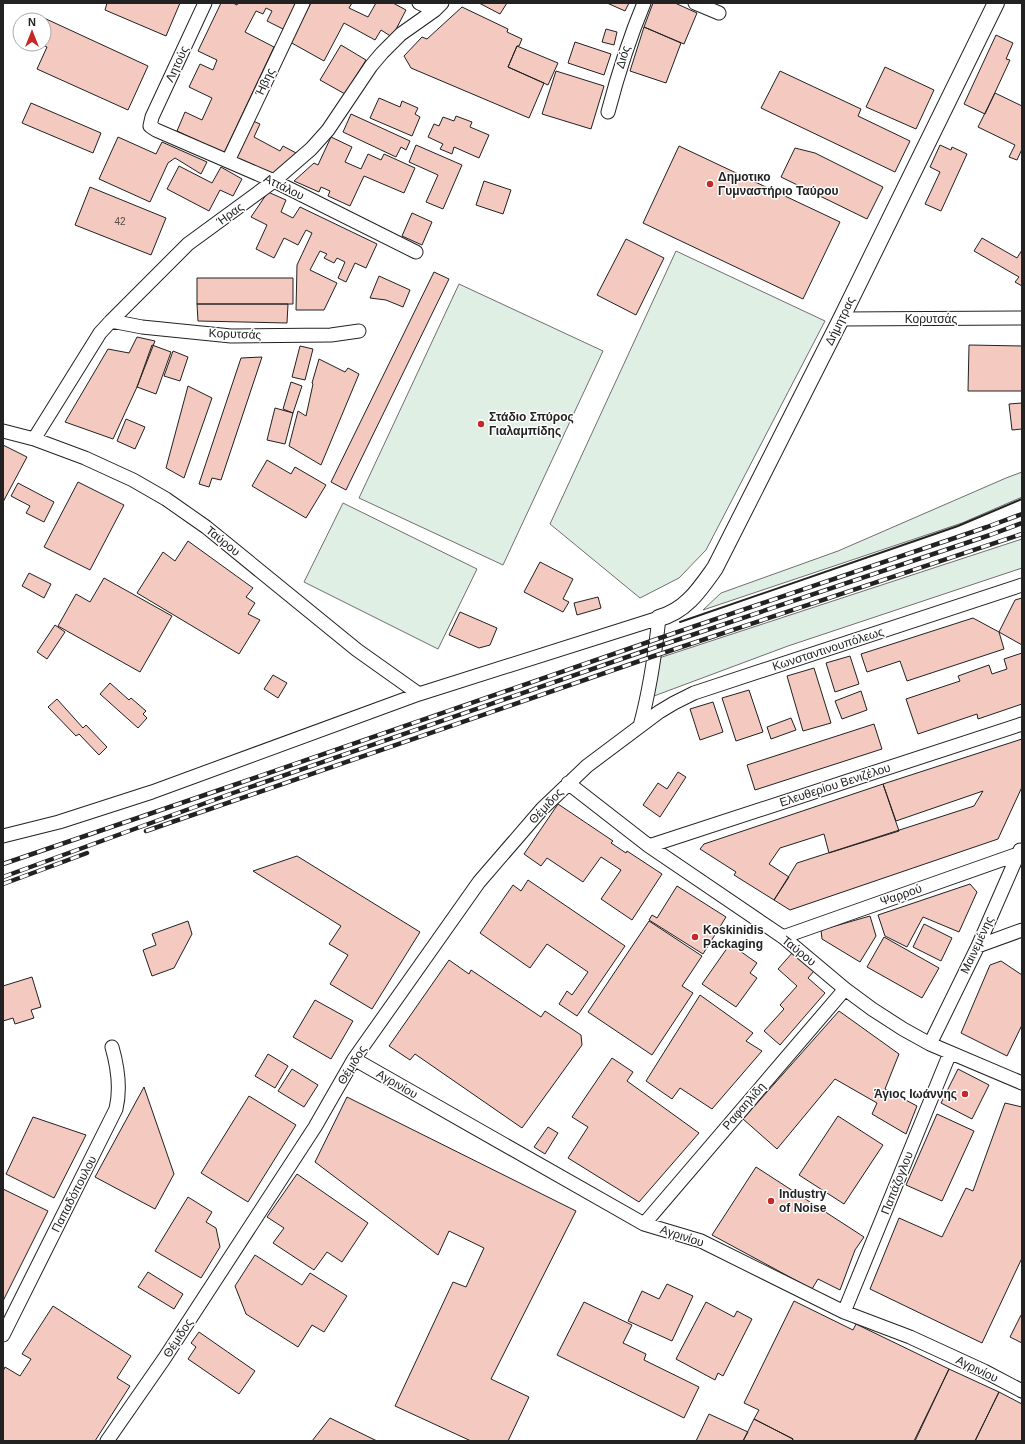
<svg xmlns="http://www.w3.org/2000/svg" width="1025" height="1444" font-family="Arial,sans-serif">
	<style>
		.green { fill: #e0efe3; stroke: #6f6f6f }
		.building { fill: #f3c9c0; stroke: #222 }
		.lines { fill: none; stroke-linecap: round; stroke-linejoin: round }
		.minor-casing { stroke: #222; stroke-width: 15 }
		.tertiary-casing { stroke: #222; stroke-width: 18 }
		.minor { stroke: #fff; stroke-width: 13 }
		.tertiary { stroke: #fff; stroke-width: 16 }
		.rail-casing { stroke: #222; stroke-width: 4.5 }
		.rail { stroke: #fff; stroke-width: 3; stroke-dasharray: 9; stroke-linecap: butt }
		.wall { stroke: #222; stroke-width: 2 }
		.poi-dot { fill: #c62828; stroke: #fff; stroke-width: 1.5 }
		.labels { text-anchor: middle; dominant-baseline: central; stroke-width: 3; stroke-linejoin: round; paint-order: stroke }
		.number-label { font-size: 10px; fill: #564c4a }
		.street-label { font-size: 12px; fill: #222; stroke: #fff }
		.poi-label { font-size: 12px; font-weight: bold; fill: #222; stroke: #fff; text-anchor: start }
	</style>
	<rect width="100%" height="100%" fill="#fff"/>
	<!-- green -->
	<path class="green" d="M676,251L825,321L706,550L679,578L640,598L550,524Z
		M459,284L603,351L503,565L359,498Z
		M1022,472V497L962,523L703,610L721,593L838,551L1006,478Z
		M343,503L477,569L438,649L304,582Z
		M1022,539V568L788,646L654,696L659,658Z"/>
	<!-- building -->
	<path class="building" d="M107,3H180L166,36L105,10Z
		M221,3H233L237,5L238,3H298L285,30L267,21L272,11L266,8L263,14L256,11L245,32L274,47L224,153L177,131L185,112L202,120L212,98L189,87L200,64L213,70L217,60L198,51Z
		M311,3H352L349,8L368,17L376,3H393L406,10L392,37L381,30L375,40L344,23L324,61L290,42Z
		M479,3H507L500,14Z
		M607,3H629L625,11Z
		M653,3H675L697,13L684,44L644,27Z
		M462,7L508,29L507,32L522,39L519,46H517L508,67L544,83L529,118L411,68L404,56L422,37L427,39Z
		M44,18L148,66L128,110L37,69L47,47L41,44H44Z
		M644,27L681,43L666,83L630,71Z
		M606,29L617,32L614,45L602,42Z
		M996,35L1013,43L1006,59L1010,60L985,114L964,104Z
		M575,42L611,54L604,75L568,63Z
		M341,45L366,60L345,94L320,80Z
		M517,46L558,63L548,85L508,67Z
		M885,67L934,90L916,129L866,107Z
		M556,71L604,86L591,129L542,114Z
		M780,71L861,109L858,116L910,141L895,172L761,108Z
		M995,93L1022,106V149L1017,160L1009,157L1015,145L978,127Z
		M379,98L400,107L402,101L418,108L415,114L420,117L412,136L370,118Z
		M31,103L101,133L93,153L22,123Z
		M351,114L410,141L406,150L401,147L396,157L343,132Z
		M456,116L472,122L470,127L489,135L479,158L454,147L452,154L440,149L443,144L428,137L434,124L439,126L443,117L454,121Z
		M253,121L260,124L254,137L280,151L283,146L298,154L272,176L235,157Z
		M118,137L156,154L162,142L207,162L201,174L180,161L175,158L168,163L150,202L99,179Z
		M331,137L352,147L345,162L361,169L368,154L381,160L384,154L415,168L404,193L364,176L350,206L328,196L330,191L321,187L319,192L294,181L314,163L318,165Z
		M416,145L462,165L443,209L426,202L438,175L409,162Z
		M940,145L951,150L952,147L967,154L941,211L925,204L940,172L930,167Z
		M679,146L840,222L803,299L643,223Z
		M795,148L815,153L883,187L867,219L781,177Z
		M179,166L212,183L221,167L242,179L233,196L220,190L209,211L167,189Z
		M484,181L511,190L503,214L476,205Z
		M90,187L166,218L151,255L75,225Z
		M268,192L286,200L281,212L293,218L300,207L377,244L366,268L355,263L346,282L338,278L345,262L337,258L334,263L324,258L327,254L320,251L310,270L337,283L324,310H296L297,265L312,233L306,230L298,245L284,238L274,258L256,249L267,225L251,217Z
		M412,213L432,222L422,245L402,236Z
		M982,238L1017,258L1022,250V286L1015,282L1019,277L974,251Z
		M626,239L664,258L636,315L597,295Z
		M434,272L449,279L346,490L331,482Z
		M379,276L410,290L403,307L386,300L370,298Z
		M197,278H293V304H197Z
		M197,304H288L287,323L198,321Z
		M137,337L155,341L137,387L113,439L65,422L108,349L129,353Z
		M152,345L171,352L156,394L137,387Z
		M969,345L1022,346V391H968Z
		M300,346L313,349L305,380L292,377Z
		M173,351L188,357L180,381L164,376Z
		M262,357L221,480L212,478L209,487L199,484L241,358Z
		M319,359L345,372L348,368L359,374L321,465L289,446L298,411L306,416L313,384L312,383Z
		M291,382L302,386L293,413L283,409Z
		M188,386L212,398L184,478L166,468Z
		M1022,403V429L1012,430L1009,404Z
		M275,408L293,413L285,444L267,440Z
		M126,419L145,427L135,449L117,441Z
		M3,445L27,457L3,502Z
		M267,460L291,474L295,467L326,485L306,518L252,486Z
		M78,482L124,505L90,570L44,547Z
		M18,483L54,502L44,522L26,513L30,506L11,496Z
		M188,541L253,588L246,597L255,603L248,614L260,620L239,654L137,593L163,552L175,561Z
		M540,562L573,579L563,599L569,602L563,612L524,592Z
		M29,573L51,584L44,598L22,586Z
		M104,578L172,616L140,672L58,626L76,594L90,602Z
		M598,597L601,608L577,615L574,603Z
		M1022,598V645L999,632L1015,600Z
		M460,612L497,628L490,645L479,648L449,635Z
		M973,618L999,632L1004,649L907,681L900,661L867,672L861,654Z
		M55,625L65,632L47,659L37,652Z
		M1022,653V704L978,719L977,714L918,734L906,699L960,681L958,676L989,665L992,674L1007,669L1004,659Z
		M850,656L859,684L835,692L826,663Z
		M814,668L831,723L803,731L787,676Z
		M273,675L287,683L278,698L264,689Z
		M110,683L129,700L131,698L146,711L143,714L147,718L138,728L100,694Z
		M749,690L763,732L736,741L722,698Z
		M861,691L867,710L842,719L835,701Z
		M57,699L83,728L86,725L107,747L99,755L79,734L76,736L48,707Z
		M713,702L723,732L700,740L690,709Z
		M791,718L796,730L771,739L767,727Z
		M874,724L882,749L755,790L747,765Z
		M1022,739V787L998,839L790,910L774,900L797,863L974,806L983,791L896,821L883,784Z
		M678,772L686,777L660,817L643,805L658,783L667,789Z
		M883,784L899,831L829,853L824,834L780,848L769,864L789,877L774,900L734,875L736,872L700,849L704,844Z
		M558,804L613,841L611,843L626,853L627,851L662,874L632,920L601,899L621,870L601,857L583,882L547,858L541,866L524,854Z
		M297,856L420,932L372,1009L330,984L348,955L329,944L341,926L253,871Z
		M528,880L625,946L577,1016L559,1004L567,991L572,995L588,972L547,944L530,968L480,933L513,885L521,891Z
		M970,884L977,892L959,932L923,917L907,947L885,936L878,915Z
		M677,886L726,917L703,954L649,920L652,915L657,918Z
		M870,916L876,936L860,962L822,939L821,930Z
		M188,921L192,934L174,968L152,976L143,950L156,945L152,934Z
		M649,921L702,956L682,986L693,993L652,1055L588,1012Z
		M924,924L952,938L941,961L913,947Z
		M884,937L939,968L922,998L867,967Z
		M730,944L757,963L750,973L757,978L736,1007L702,984Z
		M793,952L814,971L808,978L825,993L780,1045L764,1031L784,1009L780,1005L797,986L778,969Z
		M449,960L469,974L471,970L541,1017L545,1011L581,1035L582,1045L522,1128L415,1054L410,1060L389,1046Z
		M1001,961L1022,975V1025L1007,1056L961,1033L990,965Z
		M32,977L41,1007L31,1010L34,1018L15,1024L13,1018L3,1021V986Z
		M700,995L753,1033L746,1041L762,1051L712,1109L680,1088L672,1099L646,1081Z
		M315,1000L353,1021L331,1059L293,1037Z
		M839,1011L899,1054L885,1089L917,1106L906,1134L872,1114L877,1103L835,1079L777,1149L743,1119Z
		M268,1054L288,1066L275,1088L255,1076Z
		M612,1058L633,1072L627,1081L699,1133L639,1202L568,1158L588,1127L572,1117Z
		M292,1069L318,1085L304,1107L278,1091Z
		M958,1069L989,1085L972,1119L941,1103Z
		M144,1087L174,1174L155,1209L95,1177Z
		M249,1096L296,1125L248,1202L201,1173Z
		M347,1097L576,1211L491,1379L529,1397L508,1441H471L395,1406L453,1282L466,1287L484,1248L449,1231L438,1255L315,1162Z
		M1005,1103L1022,1107V1258L982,1343L870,1289L899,1218L942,1237L966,1188L973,1191Z
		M937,1114L974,1131L942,1201L906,1185Z
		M838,1116L883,1145L844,1204L799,1175Z
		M33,1117L86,1135L54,1198L6,1174Z
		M548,1127L558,1133L545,1154L534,1147Z
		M756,1167L864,1237L855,1250L840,1290L818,1279L812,1289L712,1235Z
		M297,1174L368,1223L342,1262L327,1252L314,1270L273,1243L284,1228L267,1217Z
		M3,1189L48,1211L3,1301Z
		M188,1197L212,1212L206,1222L216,1228L220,1247L201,1278L155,1251Z
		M255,1255L302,1285L310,1273L347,1296L324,1332L312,1325L298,1347L246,1314L235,1286Z
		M148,1272L183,1294L174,1309L138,1287Z
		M667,1284L693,1296L672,1341L628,1321L642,1291L659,1299Z
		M794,1301L853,1330L856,1324L949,1369L914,1441H792L793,1439L754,1419L759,1410L744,1403Z
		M584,1302L632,1325L623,1343L646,1354L644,1360L699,1387L684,1418L557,1355Z
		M706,1302L734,1317L737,1311L752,1319L723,1376L718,1373L715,1380L676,1359Z
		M53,1306L131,1356L117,1378L130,1386L95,1441H3V1371L5,1367L20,1376L31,1359L22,1354Z
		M1021,1315H1022V1343L1010,1337Z
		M199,1332L255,1371L239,1394L188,1359L196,1347L191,1343Z
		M949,1369L999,1392L975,1441H915Z
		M999,1392L1022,1404V1441H975Z
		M709,1414L748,1432L743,1441H696Z
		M330,1418L377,1441H312Z
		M754,1419L793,1439L792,1441H743Z"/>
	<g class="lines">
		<defs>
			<path id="minor" d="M205,3L152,117L150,126L156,130L274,181L416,252
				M419,3L435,10
				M695,3L719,13
				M608,112C618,74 629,39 644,3
				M228,161L303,3
				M841,319L1022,318
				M111,321L142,327L231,336L331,335L359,331
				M3,431L34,439L85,458L133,480L166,499L206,527L357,650L419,694
				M34,439L100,333L111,321L188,244L274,181L311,149L328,130L371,66L382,53L401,34L435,10L442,3
				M568,783L649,846L783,937L845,989L872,1009L903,1029L930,1044L1022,1083
				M3,836L59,822L152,792L419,694L659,618C655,654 650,690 640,726
				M649,846L1022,724
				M783,937L1018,854
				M978,946L1022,930
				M930,1044L978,946L1020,850
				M354,1059L644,1224L701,1241L844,1312L910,1337L984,1371L1022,1391
				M644,1224L845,989
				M844,1312L950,1053
				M3,1335L116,1109C121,1088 118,1068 112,1047
				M107,1441L164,1359L315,1127L354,1059L479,882L542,809L587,766L659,712L674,703L694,693L1022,585"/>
			<path id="tertiary" d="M659,618C686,611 700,589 715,568L841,319L996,3"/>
		</defs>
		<!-- minor casing -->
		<use href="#minor" class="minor-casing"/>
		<!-- tertiary casing -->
		<use href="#tertiary" class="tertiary-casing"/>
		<!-- minor -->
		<use href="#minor" class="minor"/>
		<!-- tertiary -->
		<use href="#tertiary" class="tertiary"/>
		<defs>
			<path id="rail" d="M146,831L654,656L1022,534
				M3,864L231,786L657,639L987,527L1022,514
				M3,877L233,793L656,647L990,535L1022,523
				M3,884L87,853"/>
		</defs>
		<!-- rail casing -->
		<use href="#rail" class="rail-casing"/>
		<!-- rail -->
		<use href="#rail" class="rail"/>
		<!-- wall -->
		<path class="wall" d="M680,622L958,526L1022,499"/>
	</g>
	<!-- markers -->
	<g class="poi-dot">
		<circle cx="710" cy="184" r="4"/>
		<circle cx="481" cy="424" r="4"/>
		<circle cx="695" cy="937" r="4"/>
		<circle cx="965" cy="1094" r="4"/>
		<circle cx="771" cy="1201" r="4"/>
	</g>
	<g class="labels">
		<!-- number labels -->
		<g class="number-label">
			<text x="120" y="221">42</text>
		</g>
		<!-- street labels -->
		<g class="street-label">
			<text transform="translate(623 57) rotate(-73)">Διός</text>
			<text transform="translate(177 64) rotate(-65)">Λητούς</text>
			<text transform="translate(265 82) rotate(-64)">Ήβης</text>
			<text transform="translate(284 187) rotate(26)">Αττάλου</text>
			<text transform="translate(230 214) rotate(-36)">Ήρας</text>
			<text x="931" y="319">Κορυτσάς</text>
			<text transform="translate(840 321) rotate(-64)">Δήμητρας</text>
			<text transform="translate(235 334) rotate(2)">Κορυτσάς</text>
			<text transform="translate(223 541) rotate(39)">Ταύρου</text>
			<text transform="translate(828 649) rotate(-18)">Κωνσταντινουπόλεως</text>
			<text transform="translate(835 785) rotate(-18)">Ελευθερίου Βενιζέλου</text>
			<text transform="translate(546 806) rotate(-47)">Θέμιδος</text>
			<text transform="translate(901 895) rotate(-19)">Ψαρρού</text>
			<text transform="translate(977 945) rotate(-65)">Μαινεμένης</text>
			<text transform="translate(799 951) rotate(39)">Ταύρου</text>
			<text transform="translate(352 1065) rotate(-58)">Θέμιδος</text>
			<text transform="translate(397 1084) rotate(30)">Αγρινίου</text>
			<text transform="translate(744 1106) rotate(-49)">Ραφαηλίδη</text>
			<text transform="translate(897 1183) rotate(-68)">Παπάζογλου</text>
			<text transform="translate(74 1194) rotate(-63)">Παπαδόπουλου</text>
			<text transform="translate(682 1236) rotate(18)">Αγρινίου</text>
			<text transform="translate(178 1338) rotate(-57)">Θέμιδος</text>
			<text transform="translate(977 1369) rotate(26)">Αγρινίου</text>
		</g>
		<!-- poi labels -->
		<g class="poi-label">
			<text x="718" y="177">Δημοτικο<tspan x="718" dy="14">Γυμναστήριο Ταύρου</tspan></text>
			<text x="489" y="417">Στάδιο Σπύρος<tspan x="489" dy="14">Γιαλαμπίδης</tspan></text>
			<text x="703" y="930">Koskinidis<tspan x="703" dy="14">Packaging</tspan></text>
			<text x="957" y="1094" text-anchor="end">Άγιος Ιωάννης</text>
			<text x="779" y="1194">Industry<tspan x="779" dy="14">of Noise</tspan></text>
		</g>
	</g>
	<!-- border -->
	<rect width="1025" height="1444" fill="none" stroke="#222222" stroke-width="8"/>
	<!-- north arrow -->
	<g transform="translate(32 32)"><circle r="19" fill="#ffffff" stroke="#a7a7a7"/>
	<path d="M0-3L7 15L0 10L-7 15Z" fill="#c62828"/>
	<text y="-6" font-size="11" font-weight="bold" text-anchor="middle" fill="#222222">N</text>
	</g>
</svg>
